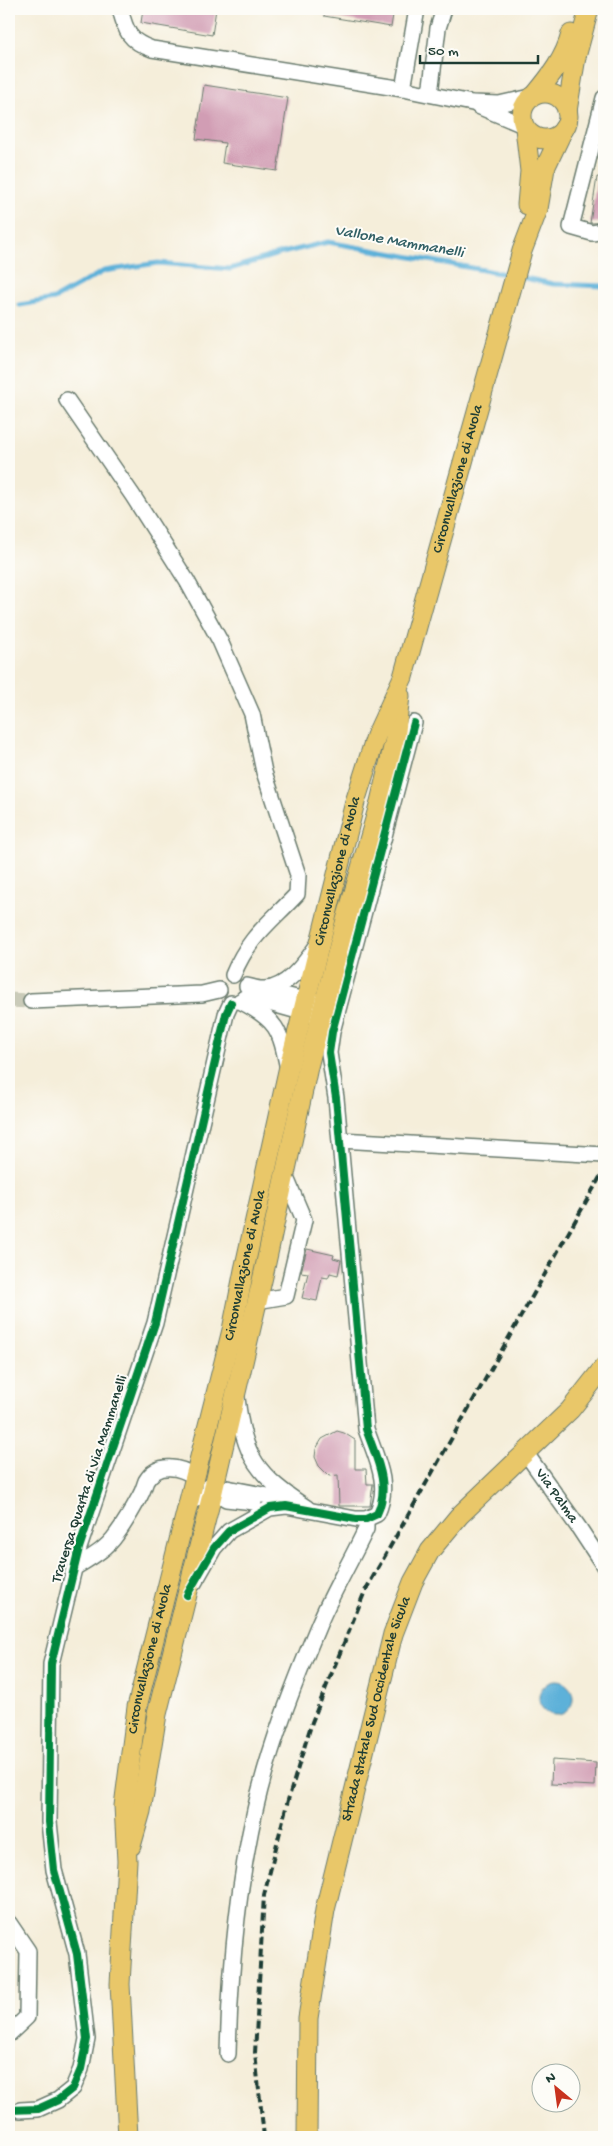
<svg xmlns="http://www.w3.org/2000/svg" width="613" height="2146" font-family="'Gochi Hand',sans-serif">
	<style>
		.water { fill: #5db1d9; stroke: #3e7786 }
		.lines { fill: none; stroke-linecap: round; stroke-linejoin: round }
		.stream { stroke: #5db1d9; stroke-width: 5 }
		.building { fill: #d19db4 }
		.minor-tunnel { stroke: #cacbb9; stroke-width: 15; stroke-dasharray: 15 8; stroke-linecap: butt }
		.minor-casing { stroke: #6a7b6e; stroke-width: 18 }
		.major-casing { stroke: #6a7b6e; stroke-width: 21 }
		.minor { stroke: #fff; stroke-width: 15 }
		.major { stroke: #e9c769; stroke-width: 19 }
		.rail { stroke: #1f3d34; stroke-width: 4; stroke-dasharray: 8 4; stroke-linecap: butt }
		.cycleway-casing { stroke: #fdfcf7; stroke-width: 11 }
		.cycleway { stroke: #00873e; stroke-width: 8 }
		.labels { text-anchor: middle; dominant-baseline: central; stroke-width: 4; stroke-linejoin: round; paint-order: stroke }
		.street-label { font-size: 15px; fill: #1f3d34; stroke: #fdfcf7 }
		.water-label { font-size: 16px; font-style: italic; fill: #326066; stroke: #fdfcf7 }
	</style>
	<rect width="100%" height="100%" fill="#fdfcf7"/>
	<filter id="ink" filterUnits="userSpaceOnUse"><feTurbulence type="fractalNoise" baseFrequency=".02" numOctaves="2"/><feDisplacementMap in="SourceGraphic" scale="10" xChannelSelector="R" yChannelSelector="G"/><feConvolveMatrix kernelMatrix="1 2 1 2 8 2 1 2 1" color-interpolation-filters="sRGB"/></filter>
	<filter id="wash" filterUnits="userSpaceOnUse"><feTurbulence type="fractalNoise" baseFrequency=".0096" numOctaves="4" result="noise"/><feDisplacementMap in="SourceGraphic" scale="20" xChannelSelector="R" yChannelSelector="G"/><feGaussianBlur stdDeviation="1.12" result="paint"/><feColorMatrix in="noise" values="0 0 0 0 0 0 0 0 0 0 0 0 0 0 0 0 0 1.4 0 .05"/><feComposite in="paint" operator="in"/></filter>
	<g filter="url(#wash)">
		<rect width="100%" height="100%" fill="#f5eeda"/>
		<!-- water -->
		<path class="water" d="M539 1698a17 17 0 1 1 34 0a17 17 0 1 1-34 0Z"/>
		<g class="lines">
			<!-- stream -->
			<path class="stream" d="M520,277L553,284L604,286
				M20,305L54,299L104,271L158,263L230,269L278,254L328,242L511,275"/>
		</g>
		<g id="blocks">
			<!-- building -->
			<path class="building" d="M143,9H216L212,35L141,23Z
				M324,9H394L391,27L324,16Z
				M204,85L288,98L277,171L222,163L225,143L196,139Z
				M597,177L604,178V222L593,223H590Z
				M307,1249L334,1255L333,1258L341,1260L338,1275L330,1273L328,1278L322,1277L317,1301L302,1298L308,1273L301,1272Z
				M337,1431L344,1433L355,1440V1469H366L367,1484H373L370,1506H339L338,1475L329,1476L319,1466L315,1457L316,1449L322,1439Z
				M552,1760L596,1763L595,1786L551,1784Z"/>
		</g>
	</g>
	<g filter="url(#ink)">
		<use href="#blocks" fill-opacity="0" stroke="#6a7b6e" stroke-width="1"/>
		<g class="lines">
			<!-- minor-tunnel -->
			<path class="minor-tunnel" d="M9,1000L31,1001"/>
			<defs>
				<g id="minor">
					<path d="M120,9C126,32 129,41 152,49L403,89L472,103L499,104L531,97"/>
					<path d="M403,89L417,9"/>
					<path d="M430,94L438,28L444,9"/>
					<path d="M604,98L571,227L592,233L604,231"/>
					<path d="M478,106L523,125"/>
					<path d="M67,400L133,496L187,581L220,641L252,714L264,772L298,875L297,894C270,923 249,936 233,975"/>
					<path d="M247,986C252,987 257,989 262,989C285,991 305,963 316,947"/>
					<path d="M264,990L317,1003"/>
					<path d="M244,998L255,999L312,1015"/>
					<path d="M31,1001L202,994L219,990"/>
					<path d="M240,1001C277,1020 280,1029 288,1069"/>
					<path d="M340,1140L604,1155"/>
					<path d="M257,1301L286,1296L304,1220L284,1173"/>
					<path d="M237,1398C244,1458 257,1475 307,1508"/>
					<path id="s1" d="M525,1452L579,1528L604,1566"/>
					<path d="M210,1486L226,1499L254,1502"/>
					<path d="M190,1502L213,1491L227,1488L294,1501"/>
					<path d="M74,1568C88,1559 106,1550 116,1535C125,1523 133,1509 140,1496C143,1491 144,1486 146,1481C158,1461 180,1467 196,1477"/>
					<path d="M194,1583L214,1548L229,1531L270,1508L286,1506L356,1519H366L377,1514C391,1484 376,1458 366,1429L336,1098L329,1053L332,1032L414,723"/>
					<path d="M9,1923L28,1951L27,2017L9,2034"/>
					<path d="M228,2054C230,1973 237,1889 255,1810C269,1747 294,1684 319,1624C333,1591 351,1561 366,1529V1519"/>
					<path d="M20,2110L38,2109L58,2100L73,2088L81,2069L87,2039L77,1954L54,1870L49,1822L51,1664L79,1548L155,1323L226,1014L231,1003"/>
				</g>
				<g id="major">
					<circle cx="545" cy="116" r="23"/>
					<path d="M535,95C550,77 565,58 571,34"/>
					<path d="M567,111L576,57L589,9"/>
					<path d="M525,128L530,171L527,205"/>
					<path d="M131,1846L141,1811L157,1714L213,1491L264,1272L308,1067L342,934L380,802L395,739L400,696"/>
					<path id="s2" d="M128,2137L120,1984L127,1861L124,1806L137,1707L232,1330L244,1270L288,1071L355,802L376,736L403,677L522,251L538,209L545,168L564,128"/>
					<path id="s3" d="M307,2137L308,2018L325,1910L393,1634L413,1582L430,1551L459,1516L570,1410L604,1367"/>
				</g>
			</defs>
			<!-- minor casing -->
			<use href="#minor" class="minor-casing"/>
			<!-- major casing -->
			<use href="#major" class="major-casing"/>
			<!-- minor -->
			<use href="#minor" class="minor"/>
			<!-- major -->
			<use href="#major" class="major"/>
			<!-- rail -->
			<path class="rail" d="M264,2137L255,2053L264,1895L288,1800L312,1722L365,1591L604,1170"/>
			<defs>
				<path id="cycleway" d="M187,1595L214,1548L229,1531L270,1508L286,1506L356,1519H366L377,1514C391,1484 376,1458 366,1429L336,1098L329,1053L332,1032L414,723
					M9,2110L38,2109L58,2100L73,2088L81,2069L87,2039L77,1954L54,1870L49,1822L51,1664L79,1548L155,1323L226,1014L231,1003"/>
			</defs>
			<!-- cycleway casing -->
			<use href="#cycleway" class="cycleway-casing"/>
			<!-- cycleway -->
			<use href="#cycleway" class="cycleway"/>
		</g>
	</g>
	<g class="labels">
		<!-- street labels -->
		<g class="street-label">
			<text stroke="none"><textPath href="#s2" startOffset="1702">Circonvallazione di Avola</textPath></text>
			<text stroke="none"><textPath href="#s2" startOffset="1291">Circonvallazione di Avola</textPath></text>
			<text stroke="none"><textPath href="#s2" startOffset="886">Circonvallazione di Avola</textPath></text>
			<text transform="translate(90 1479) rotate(-72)">Traversa Quarta di Via Mammanelli</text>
			<text stroke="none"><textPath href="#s1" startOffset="54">Via Palma</textPath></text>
			<text stroke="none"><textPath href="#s2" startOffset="481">Circonvallazione di Avola</textPath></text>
			<text stroke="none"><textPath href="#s3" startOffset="436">Strada statale Sud Occidentale Sicula</textPath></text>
		</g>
		<!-- water labels -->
		<g class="water-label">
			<text transform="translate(399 243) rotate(10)">Vallone Mammanelli</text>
		</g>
	</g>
	<!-- margin -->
	<rect width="613" height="2146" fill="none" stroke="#fdfcf7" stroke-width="30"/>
	<!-- north arrow -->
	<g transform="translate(556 2088) rotate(331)"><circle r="24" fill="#fdfcf7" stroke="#a4b0a9"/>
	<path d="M0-4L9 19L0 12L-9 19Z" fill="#c8321e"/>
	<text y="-8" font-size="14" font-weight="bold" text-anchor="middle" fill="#1f3d34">N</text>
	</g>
	<!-- scale -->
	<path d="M420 55v8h118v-8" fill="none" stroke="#1f3d34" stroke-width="2.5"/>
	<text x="428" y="55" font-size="15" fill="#1f3d34" stroke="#fdfcf7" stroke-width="4" paint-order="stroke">50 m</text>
</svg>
